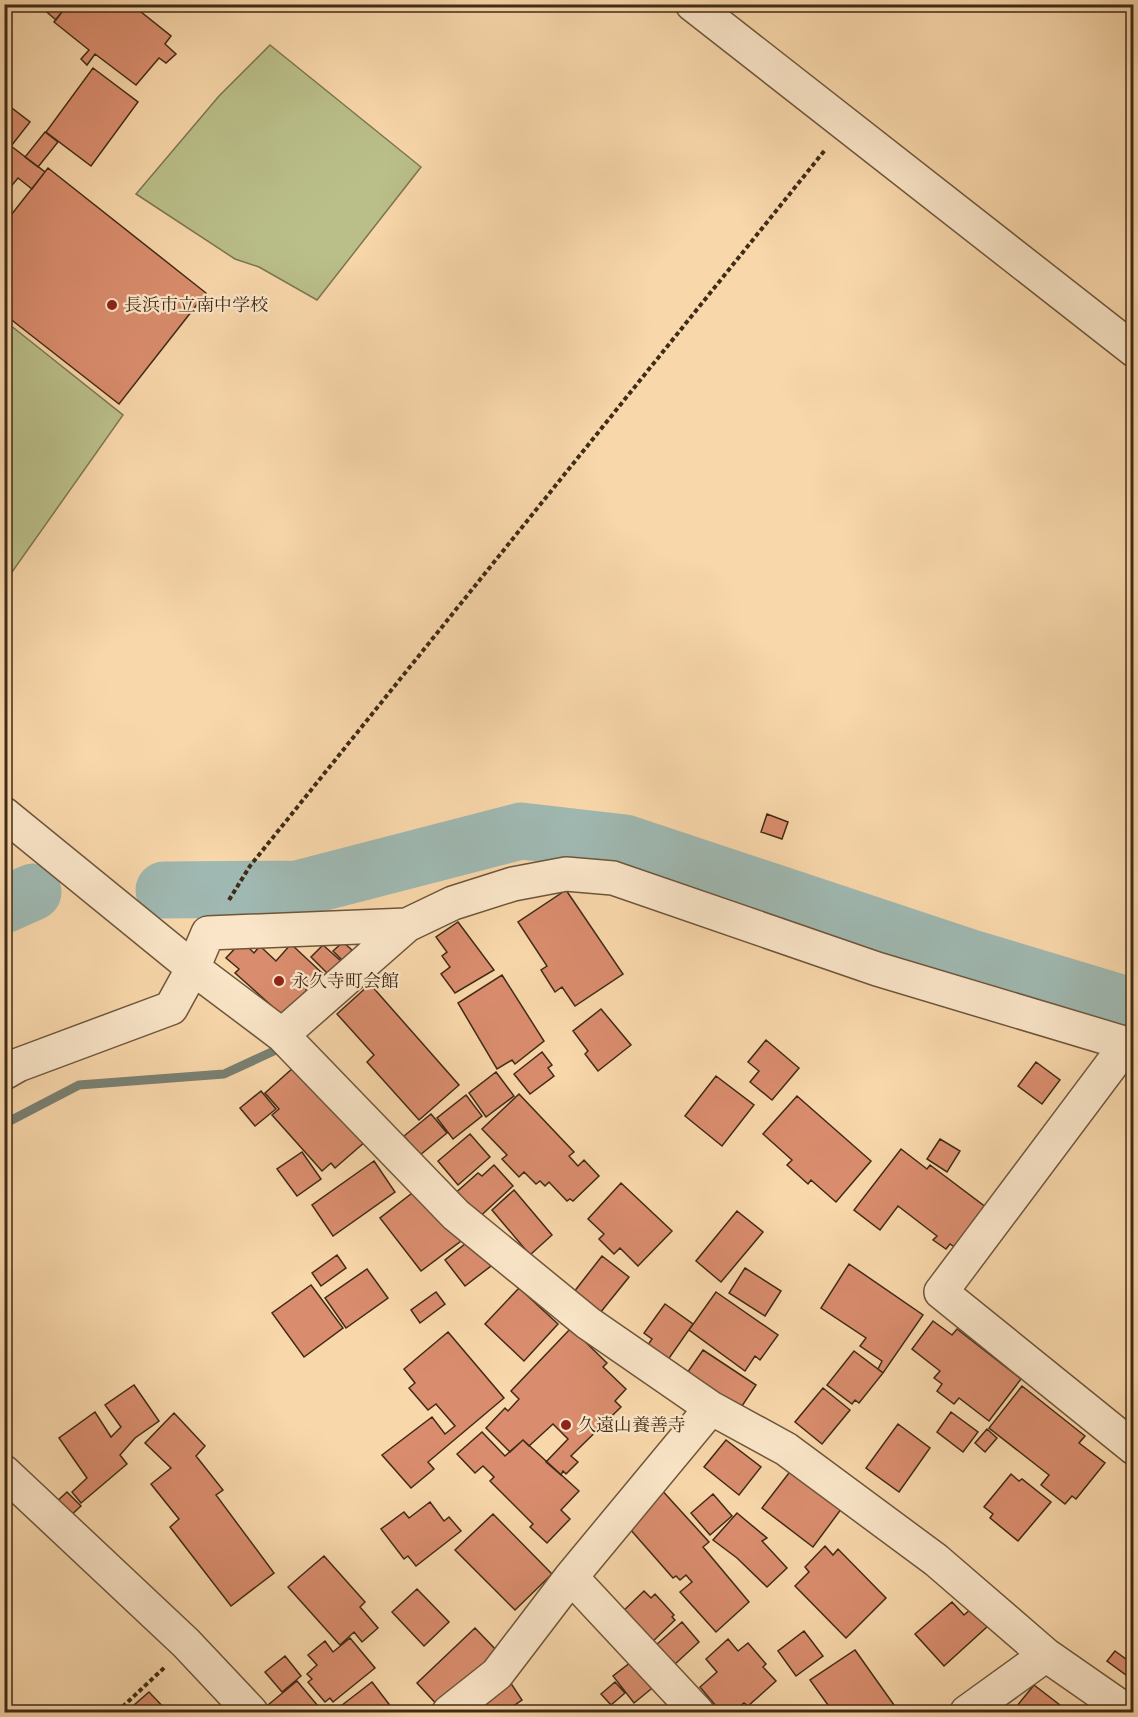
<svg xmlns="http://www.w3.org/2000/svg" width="1138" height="1717" font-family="'IM FELL French Canon','Noto Serif JP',serif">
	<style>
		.green { fill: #babf8a; stroke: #7d7550; stroke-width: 1.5 }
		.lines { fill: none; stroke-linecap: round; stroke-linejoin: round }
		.stream { stroke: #798073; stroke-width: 9 }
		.river { stroke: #9fb8b1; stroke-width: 57 }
		.building { fill: #da8d6e; stroke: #402b16; stroke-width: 1.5 }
		.minor-casing { stroke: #6e563b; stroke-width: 36 }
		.path { stroke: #402b16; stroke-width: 4; stroke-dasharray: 4.5 3; stroke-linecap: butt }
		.minor { stroke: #fae5c8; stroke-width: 33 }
		.poi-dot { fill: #8f2418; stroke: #fae5c8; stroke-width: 2 }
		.labels { text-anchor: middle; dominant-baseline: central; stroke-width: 4.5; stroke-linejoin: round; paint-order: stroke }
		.poi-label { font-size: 18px; fill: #402b16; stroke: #fae5c8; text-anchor: start }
	</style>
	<rect width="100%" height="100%" fill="#f8d7aa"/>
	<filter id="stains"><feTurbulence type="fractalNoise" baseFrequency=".00333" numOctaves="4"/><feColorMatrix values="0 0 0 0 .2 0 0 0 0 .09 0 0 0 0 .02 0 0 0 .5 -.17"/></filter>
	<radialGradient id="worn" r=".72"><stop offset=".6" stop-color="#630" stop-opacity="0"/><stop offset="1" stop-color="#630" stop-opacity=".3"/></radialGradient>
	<!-- green -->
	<path class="green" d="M270,45L421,167L317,300L259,267L235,259L136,194L219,96Z
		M5,321L123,415L5,582Z"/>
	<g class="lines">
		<!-- stream -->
		<path class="stream" d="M820,935L832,912
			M4,1124L79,1085L224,1074L276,1050"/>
		<!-- river -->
		<path class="river" d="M164,890L297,889L521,831L625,843L971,958L1134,1007
			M4,905L33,892"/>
	</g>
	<!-- building -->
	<path class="building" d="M43,4H62L65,8L56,20L41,7Z
		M68,4H131L171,36L165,44L176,54L166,63L159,58L136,85L95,54L87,65L81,59L89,50L54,22Z
		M93,68L138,102L91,166L46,132Z
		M4,102L30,122L4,155Z
		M45,132L58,142L38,167L25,157Z
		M11,146L45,172L32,189L18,178L4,195V155Z
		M48,168L206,293L119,404L4,314V224Z
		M767,814L788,822L782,839L761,832Z
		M566,890L623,974L575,1006L562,987L555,992L541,970L547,966L518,922Z
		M458,922L494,970L455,993L441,974L450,967L442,956L447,952L436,937Z
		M242,941L254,953L260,946L276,961L291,944L322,973L306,990L312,995L283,1016L235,973L239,969L226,958Z
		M343,942L352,950L343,961L333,951Z
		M323,945L342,962L329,975L311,957Z
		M502,975L544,1041L515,1064L512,1060L497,1069L458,1003Z
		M370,984L459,1085L419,1120L367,1062L374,1055L337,1014Z
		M601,1009L631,1045L598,1071L585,1054L588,1051L573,1031Z
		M766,1040L799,1068L772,1100L750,1082L759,1071L748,1062Z
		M542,1052L552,1065L548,1068L554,1076L530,1094L514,1074Z
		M1036,1062L1060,1080L1042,1104L1018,1086Z
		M293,1068L366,1141L335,1168L331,1163L322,1171L272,1115L279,1109L265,1093Z
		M496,1072L514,1096L486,1117L469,1093Z
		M716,1076L754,1105L722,1146L685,1116Z
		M261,1091L276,1109L255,1126L240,1108Z
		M519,1094L574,1152L569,1156L578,1166L584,1160L599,1176L573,1201L570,1199L567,1201L549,1182L545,1186L540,1181L536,1184L524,1172L519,1177L502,1159L507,1155L482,1129Z
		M466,1095L482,1116L453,1139L437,1118Z
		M797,1096L871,1161L836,1202L811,1180L808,1184L787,1165L792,1160L763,1134Z
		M431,1114L447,1133L420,1155L404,1136Z
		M470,1134L490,1157L458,1185L438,1161Z
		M940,1139L960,1151L947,1172L927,1159Z
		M901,1149L927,1169L930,1165L987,1208L956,1248L950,1244L946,1249L933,1240L937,1236L898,1206L880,1230L854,1210Z
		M302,1152L321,1179L297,1196L277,1169Z
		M374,1161L395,1192L333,1236L312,1205Z
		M494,1165L513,1186L475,1221L452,1196L478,1173L482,1176Z
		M621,1183L672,1231L638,1266L620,1248L614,1254L599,1239L604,1234L588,1219Z
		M420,1187L461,1241L421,1271L380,1218Z
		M514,1190L552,1235L530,1255L492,1210Z
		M737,1211L763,1232L721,1282L696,1261Z
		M470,1240L491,1266L465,1286L445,1260Z
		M337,1255L346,1268L321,1286L312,1273Z
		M602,1256L629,1277L596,1318L570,1297Z
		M849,1264L923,1315L883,1373L878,1369L882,1361L860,1346L866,1338L821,1308Z
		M745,1268L781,1291L765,1316L729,1293Z
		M367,1269L388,1298L346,1328L325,1298Z
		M311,1285L343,1328L304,1357L272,1313Z
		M519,1288L558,1324L524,1361L485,1324Z
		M436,1292L445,1304L420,1323L411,1310Z
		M716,1292L778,1335L760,1360L755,1356L745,1371L689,1330Z
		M665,1304L693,1324L665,1364L645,1349L652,1339L644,1333Z
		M933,1321L952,1335L957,1329L1021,1379L989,1421L959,1398L954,1404L937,1391L942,1384L934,1378L940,1371L912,1349Z
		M571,1328L607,1363L603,1367L626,1389L615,1401L621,1407L571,1456L578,1462L566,1474L563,1471L561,1475L546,1462L568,1439L553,1424L529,1446L523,1440L510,1452L486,1428L505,1408L508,1411L519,1399L511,1391Z
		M448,1332L504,1398L428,1462L434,1469L411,1488L382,1455L432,1417L445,1434L455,1426L436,1404L428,1410L409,1388L415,1383L404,1369Z
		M703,1350L756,1385L738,1412L687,1373Z
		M854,1351L883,1373L859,1403L855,1400L852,1404L827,1385Z
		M134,1385L159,1421L135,1438L120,1455L127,1464L81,1503L72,1492L87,1478L59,1438L95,1412L111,1437L121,1427L105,1405Z
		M1022,1386L1085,1436L1079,1443L1105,1463L1076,1499L1072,1496L1065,1504L1041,1485L1049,1475L989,1428Z
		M823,1388L850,1410L822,1444L795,1422Z
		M951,1412L978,1432L963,1452L937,1432Z
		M174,1413L205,1446L196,1456L223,1490L216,1495L274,1573L231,1606L170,1527L179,1519L151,1484L171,1468L145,1443Z
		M898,1424L930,1448L899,1492L866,1468Z
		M987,1429L997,1438L985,1452L975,1443Z
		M482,1432L505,1456L523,1440L579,1491L561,1510L570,1519L547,1543L530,1527L533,1524L490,1481L494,1477L483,1466L475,1473L457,1454Z
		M726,1440L761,1467L739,1495L704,1467Z
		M792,1469L842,1508L813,1547L762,1508Z
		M1011,1474L1019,1481L1022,1479L1051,1502L1018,1541L990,1518L993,1514L984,1507Z
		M659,1487L709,1542L703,1547L749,1602L716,1632L680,1592L692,1582L686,1575L680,1580L676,1576L673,1578L622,1520Z
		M67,1492L81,1506L68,1518L54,1504Z
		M713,1494L732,1516L710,1535L691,1513Z
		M430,1502L444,1521L449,1517L461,1531L416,1566L408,1556L404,1559L381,1529L404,1512L409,1518Z
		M737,1513L767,1538L762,1541L787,1568L767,1587L737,1558L713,1540Z
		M493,1514L552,1574L515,1610L455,1550Z
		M825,1546L833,1555L838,1549L886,1598L846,1638L795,1586L809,1572L805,1567Z
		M324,1556L365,1602L360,1607L378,1628L362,1642L354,1632L340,1645L288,1587Z
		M417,1589L449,1622L424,1646L392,1612Z
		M644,1591L651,1598L655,1594L674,1615L672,1617L675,1620L647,1647L618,1616Z
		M952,1602L964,1615L972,1608L988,1626L944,1666L915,1634Z
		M682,1622L699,1642L674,1665L656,1645Z
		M475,1628L499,1653L440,1708L417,1683Z
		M804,1631L823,1656L796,1676L778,1651Z
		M350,1638L375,1668L333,1702L330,1698L325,1702L308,1682L312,1679L307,1674L317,1665L308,1655L325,1641L333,1652Z
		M728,1639L738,1651L748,1643L766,1664L763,1667L776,1681L748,1706L744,1703L733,1712H721L700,1687L717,1672L706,1659Z
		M855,1650L899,1712H833L810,1680Z
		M1115,1651L1134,1665L1126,1675L1107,1661Z
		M285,1656L301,1676L282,1692L265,1672Z
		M635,1659L656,1685L634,1703L613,1676Z
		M508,1679L522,1700L509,1709L512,1712H458Z
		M297,1681L323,1712H274L268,1705Z
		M372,1682L395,1712H340L337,1709Z
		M615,1682L625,1693L611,1705L601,1694Z
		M1034,1685L1069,1712H1012Z
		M149,1692L168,1712H126Z"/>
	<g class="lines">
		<defs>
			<path id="minor" d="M692,4L1134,350
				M4,814L193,968L282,1035L456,1215L588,1323L711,1408L786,1449L936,1560L1046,1655L1128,1712
				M282,1035L407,925
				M1127,1044L941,1292L1134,1448
				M4,1073L18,1065L171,1008L193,968L208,933L407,925L453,903L513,884L566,874L613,878L877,969L1134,1046
				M4,1472L186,1643L251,1712
				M571,1577L697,1712
				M449,1712L497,1674L571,1577L711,1408
				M967,1712L1046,1655"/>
		</defs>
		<!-- minor casing -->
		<use href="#minor" class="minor-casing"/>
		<!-- path -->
		<path class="path" d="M229,900L250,866L825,150
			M117,1712L166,1666"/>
		<!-- minor -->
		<use href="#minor" class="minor"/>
	</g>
	<!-- markers -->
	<g class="poi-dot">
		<circle cx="112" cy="305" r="6"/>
		<circle cx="279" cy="981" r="6"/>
		<circle cx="566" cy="1425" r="6"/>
	</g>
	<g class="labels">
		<!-- poi labels -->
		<g class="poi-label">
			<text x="124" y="305">長浜市立南中学校</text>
			<text x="291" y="981">永久寺町会館</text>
			<text x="578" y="1425">久遠山養善寺</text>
		</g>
	</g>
	<!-- margin -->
	<rect width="1138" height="1717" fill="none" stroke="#f8d7aa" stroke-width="24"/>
	<rect x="6" y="6" width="1126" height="1705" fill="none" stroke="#402b16" stroke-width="3"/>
	<rect x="12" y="12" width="1114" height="1693" fill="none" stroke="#402b16" stroke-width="1.5"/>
	<rect width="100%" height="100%" filter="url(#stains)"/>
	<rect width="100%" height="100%" fill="url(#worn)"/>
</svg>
